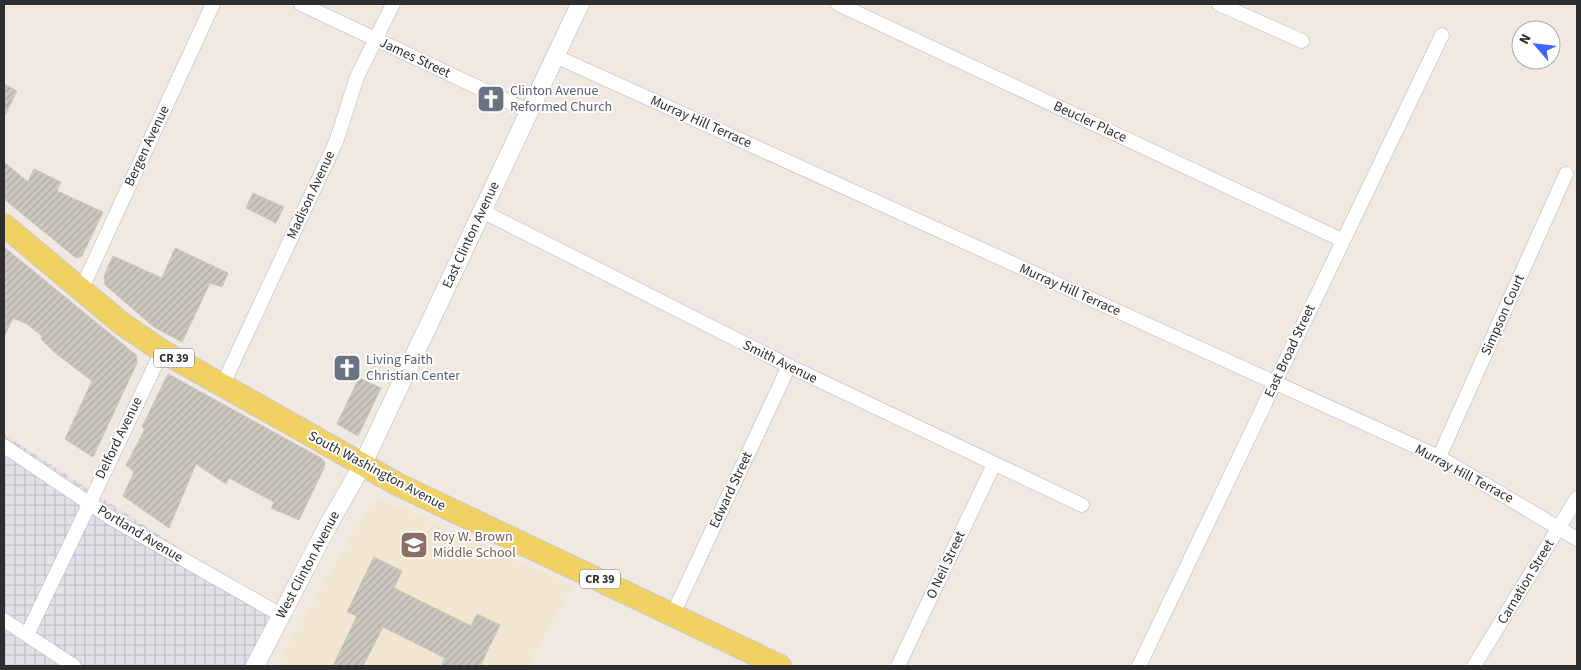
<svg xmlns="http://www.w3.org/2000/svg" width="1581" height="670" font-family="'Source Sans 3',sans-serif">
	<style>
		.industrial { fill: url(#industrial-grid) }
		.education { fill: #f0e6d1 }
		.building { fill: url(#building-hatch); stroke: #cbc5ba }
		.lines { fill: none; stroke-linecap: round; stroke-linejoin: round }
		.minor-casing { stroke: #b4b7c1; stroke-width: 15 }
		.tertiary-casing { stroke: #b4b7c1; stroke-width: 19 }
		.primary-casing { stroke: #c9c9c9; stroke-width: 24 }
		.minor { stroke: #fff; stroke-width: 14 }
		.tertiary { stroke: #fff; stroke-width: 18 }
		.primary { stroke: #f2d163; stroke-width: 22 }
		.labels { text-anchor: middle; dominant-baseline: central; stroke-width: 4; stroke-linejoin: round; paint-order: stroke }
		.shield { fill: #fff; stroke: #6d6d6d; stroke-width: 1 }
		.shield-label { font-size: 12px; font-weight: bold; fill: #2e2e2e }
		.street-label { font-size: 14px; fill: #2e2e2e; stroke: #fff }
		.worship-label { font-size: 14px; fill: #5b616d; stroke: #fff; text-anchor: start }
		.education-label { font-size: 14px; fill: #785e54; stroke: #fff; text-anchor: start }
	</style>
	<defs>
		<pattern id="industrial-grid" width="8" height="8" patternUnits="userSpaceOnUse" patternTransform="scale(1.25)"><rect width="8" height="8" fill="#e3e1e8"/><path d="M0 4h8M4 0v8" fill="none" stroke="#c3c1c7"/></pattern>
		<pattern id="building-hatch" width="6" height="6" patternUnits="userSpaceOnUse" patternTransform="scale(1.25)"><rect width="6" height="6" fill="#cbc7bf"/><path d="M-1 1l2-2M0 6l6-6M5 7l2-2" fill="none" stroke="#afaba4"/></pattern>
	</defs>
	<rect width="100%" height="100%" fill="#efe9e1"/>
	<!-- industrial -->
	<path class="industrial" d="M4,434L279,613L253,666H4Z"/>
	<!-- education -->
	<path class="education" d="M382,500L572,585L529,666H278L289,643L370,504Z"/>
	<!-- building -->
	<path class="building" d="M4,84L17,91L4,117Z
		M4,162L28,182L34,169L61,182L57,191L103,212L82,256L76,258L4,199Z
		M253,193L284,207L276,223L246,208Z
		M4,247L136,355L137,363L93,457L65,439L92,381L54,352L41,339L42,336L27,324L13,318L4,337Z
		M175,248L228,273L222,287L210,283L182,342L154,327L105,285L104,276L113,256L162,278Z
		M168,374L321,458L325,463L324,468L299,520L271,508L274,502L229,478L226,484L196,464L169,528L123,496L134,472L126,465L145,429L142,427Z
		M359,378L381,388L358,436L337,424Z
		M374,557L402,571L394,588L471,626L477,614L500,625L480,666H441L445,658L383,627L363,666H333L357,616L347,612Z"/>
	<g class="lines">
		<defs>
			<path id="minor" d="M301,4L530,112
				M838,4L1342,240
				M1219,4L1302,41
				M555,56L1439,457L1577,539
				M482,211L789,366L1082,505
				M82,288L213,4
				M223,384L336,142L357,77L393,4
				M4,446L114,520L281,615
				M1439,457L1566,174
				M673,614L789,366
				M4,620L74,666
				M27,635L162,351
				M898,666L994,464
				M1139,666L1442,35
				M1474,666L1577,498"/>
			<path id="tertiary" d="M255,666L327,527L362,466L580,4"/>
			<path id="primary" d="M4,225L121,323L162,351L397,484L780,666"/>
		</defs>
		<!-- minor casing -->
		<use href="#minor" class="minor-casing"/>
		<!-- tertiary casing -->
		<use href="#tertiary" class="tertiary-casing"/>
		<!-- primary casing -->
		<use href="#primary" class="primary-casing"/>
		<!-- minor -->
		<use href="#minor" class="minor"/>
		<!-- tertiary -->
		<use href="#tertiary" class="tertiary"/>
		<!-- primary -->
		<use href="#primary" class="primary"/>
	</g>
	<!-- icons -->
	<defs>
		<symbol id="church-square" viewBox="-11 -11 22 22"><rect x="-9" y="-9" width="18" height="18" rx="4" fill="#6b7280" stroke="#fff"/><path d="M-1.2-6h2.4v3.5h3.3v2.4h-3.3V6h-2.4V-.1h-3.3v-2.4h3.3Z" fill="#fff"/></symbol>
		<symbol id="school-square" viewBox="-11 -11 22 22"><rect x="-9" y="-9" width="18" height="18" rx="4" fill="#8d6e63" stroke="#fff"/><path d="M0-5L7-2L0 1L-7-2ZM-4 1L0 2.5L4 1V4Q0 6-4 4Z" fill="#fff"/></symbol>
	</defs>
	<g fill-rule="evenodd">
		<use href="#church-square" x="475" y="83" width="32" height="32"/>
		<use href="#church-square" x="331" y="352" width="32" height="32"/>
		<use href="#school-square" x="398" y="529" width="32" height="32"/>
	</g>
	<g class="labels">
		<!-- shield labels -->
		<g class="shield">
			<rect x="154" y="348.5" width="40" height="19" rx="4"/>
			<rect x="580" y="569.5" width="40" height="19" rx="4"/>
		</g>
		<g class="shield-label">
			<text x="174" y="358">CR 39</text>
			<text x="600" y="579">CR 39</text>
		</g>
		<!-- street labels -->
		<g class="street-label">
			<text transform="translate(415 58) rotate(25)">James Street</text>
			<text transform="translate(701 122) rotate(24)">Murray Hill Terrace</text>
			<text transform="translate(1090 122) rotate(25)">Beucler Place</text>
			<text transform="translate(147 146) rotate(-65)">Bergen Avenue</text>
			<text transform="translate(311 195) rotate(-65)">Madison Avenue</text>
			<text transform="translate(471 235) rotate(-65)">East Clinton Avenue</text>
			<text transform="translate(1070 290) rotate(24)">Murray Hill Terrace</text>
			<text transform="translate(1503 315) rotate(-66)">Simpson Court</text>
			<text transform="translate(1290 351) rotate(-65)">East Broad Street</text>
			<text transform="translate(780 362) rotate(26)">Smith Avenue</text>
			<text transform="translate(119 438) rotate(-64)">Delford Avenue</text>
			<text transform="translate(377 471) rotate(28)">South Washington Avenue</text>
			<text transform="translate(1464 474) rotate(28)">Murray Hill Terrace</text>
			<text transform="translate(731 490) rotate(-65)">Edward Street</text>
			<text transform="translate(140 534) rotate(31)">Portland Avenue</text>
			<text transform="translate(308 565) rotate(-62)">West Clinton Avenue</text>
			<text transform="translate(946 565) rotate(-65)">O Neil Street</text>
			<text transform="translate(1526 582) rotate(-59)">Carnation Street</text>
		</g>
		<!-- worship labels -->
		<g class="worship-label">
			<text x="510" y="91">Clinton Avenue<tspan x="510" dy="16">Reformed Church</tspan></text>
			<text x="366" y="360">Living Faith<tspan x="366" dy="16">Christian Center</tspan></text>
		</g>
		<!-- education labels -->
		<g class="education-label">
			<text x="433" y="537">Roy W. Brown<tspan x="433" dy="16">Middle School</tspan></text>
		</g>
	</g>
	<!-- border -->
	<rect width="1581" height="670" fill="none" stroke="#2e2e2e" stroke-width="10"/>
	<!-- north arrow -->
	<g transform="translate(1536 45) rotate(298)"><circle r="24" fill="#ffffff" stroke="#ababab"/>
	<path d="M0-4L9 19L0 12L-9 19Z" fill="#4264fb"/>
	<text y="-8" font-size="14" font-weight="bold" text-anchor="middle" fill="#2e2e2e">N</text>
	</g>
</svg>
